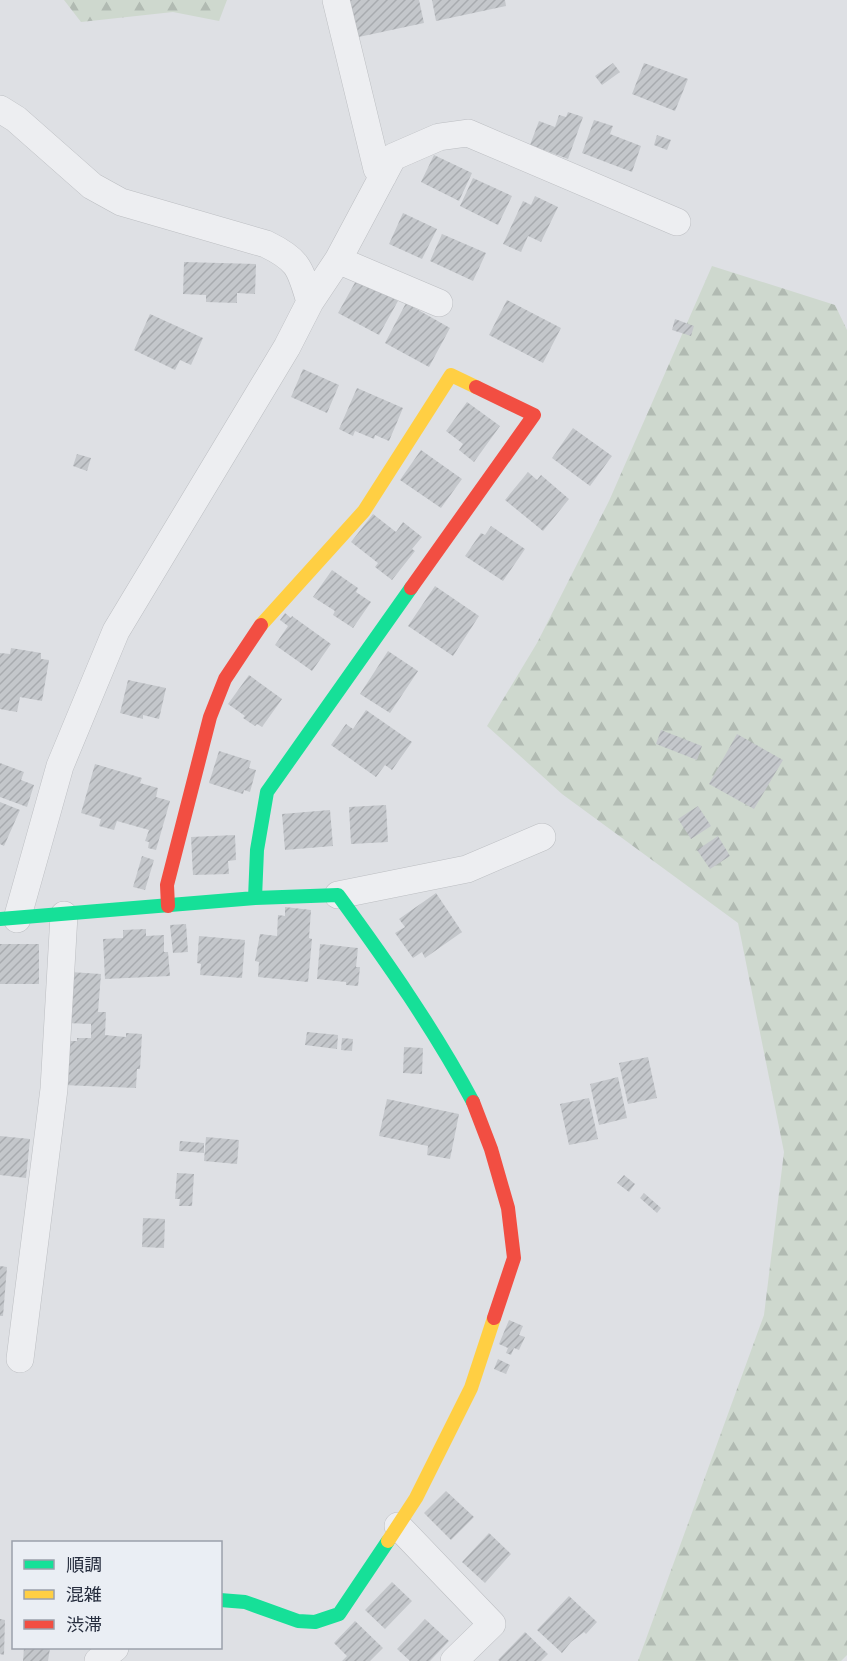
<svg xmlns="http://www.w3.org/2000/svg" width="847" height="1661" font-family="Signika,'Noto Sans JP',sans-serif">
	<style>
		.forest { fill: url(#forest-firs) }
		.building { fill: url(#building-hatch) }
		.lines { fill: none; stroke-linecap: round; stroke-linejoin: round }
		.street-casing { stroke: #bcbec2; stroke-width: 28 }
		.street { stroke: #edeef1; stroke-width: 27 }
		.fast { stroke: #16e098; stroke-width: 14 }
		.slow { stroke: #ffcf43; stroke-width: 14 }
		.jam { stroke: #f24e42; stroke-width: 14 }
	</style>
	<defs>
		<pattern id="forest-firs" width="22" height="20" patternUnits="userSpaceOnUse" patternTransform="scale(1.5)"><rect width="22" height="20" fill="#ced8ce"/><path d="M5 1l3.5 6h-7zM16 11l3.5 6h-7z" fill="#b1bab2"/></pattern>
		<pattern id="building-hatch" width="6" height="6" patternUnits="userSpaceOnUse" patternTransform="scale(1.5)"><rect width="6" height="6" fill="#c4c7cb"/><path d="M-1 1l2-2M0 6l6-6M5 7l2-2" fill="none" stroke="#a8abaf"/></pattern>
	</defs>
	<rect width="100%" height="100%" fill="#dee0e4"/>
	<!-- forest -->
	<path class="forest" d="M64,0H227L219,21L173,12L81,22Z
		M712,266L835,305L847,330V1655L841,1661H638L764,1315L784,1152L738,923L562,794L487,726L537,643L609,501Z"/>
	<!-- building -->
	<path class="building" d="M346,0H419L424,23L354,38Z
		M432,0H505L506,6L436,21Z
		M613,63L620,72L602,85L595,76Z
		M644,63L688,79L675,111L632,94Z
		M568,112L583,117L568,159L530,145L539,121L555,127L559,115L566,117Z
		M594,120L613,126L610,134L641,146L632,172L582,153Z
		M657,135L671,140L667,150L654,145Z
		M434,155L472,173L459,201L421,182Z
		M473,178L512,196L498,225L460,206Z
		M535,196L558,207L541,242L528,236L521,252L503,244L523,201L531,205Z
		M403,213L437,229L422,259L389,244Z
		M442,234L486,253L473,281L430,261Z
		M184,262L256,264L255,294L237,293V303L206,302V295L183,294Z
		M357,279L398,301L379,335L338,313Z
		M507,300L561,328L543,363L489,335Z
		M406,303L450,328L429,367L385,343Z
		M150,314L203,338L191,365L180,360L175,370L134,350Z
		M675,319L694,326L691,336L672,330Z
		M303,369L339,385L327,413L291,397Z
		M357,388L403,408L389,441L375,435L374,439L355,431L353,436L339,429Z
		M467,402L500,426L474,462L459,450L463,444L446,431Z
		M573,428L612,456L590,486L552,458Z
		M421,450L462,479L441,508L400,480Z
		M77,454L91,458L87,471L73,466Z
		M528,472L537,480L541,475L569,499L543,531L505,500Z
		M373,514L396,532L403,522L422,537L412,549L415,551L392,580L375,567L378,563L351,542Z
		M491,526L525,549L503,581L465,556L481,533L485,535Z
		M332,570L358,588L356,592L371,602L353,628L333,615L335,611L313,597Z
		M435,586L479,616L453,656L408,626Z
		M285,613L291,618L292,616L331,644L312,671L275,645L288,626L280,620Z
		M11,648L41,653V659L49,660L42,701L20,697L17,712L0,709V653L10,654Z
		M388,651L418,671L390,713L360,694Z
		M249,675L282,699L262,727L257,724L255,726L243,718L245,716L228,704Z
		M128,680L166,688L159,719L143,715V719L120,713Z
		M366,710L412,742L392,770L385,765L376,777L331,745L346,724L353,729Z
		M661,730L702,746L697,760L656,744Z
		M737,734L783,760L754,809L709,784Z
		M219,751L251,761L249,768L256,770L250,792L244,790L243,794L209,783Z
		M0,763L24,772L21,780L34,785L27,807L0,797Z
		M95,764L142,778L140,783L158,788L156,797L170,801L156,850L148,848L149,842L145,841L149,830L117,821L114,830L99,826L101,819L81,813Z
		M0,802L20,810L4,846L0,844Z
		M386,805L388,842L351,844L349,807Z
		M698,806L711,826L691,839L678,819Z
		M330,810L333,846L285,850L282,814Z
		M235,835L236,860L228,861L229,874L193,875L191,837Z
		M718,836L730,856L710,869L697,850Z
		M142,856L154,860L145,890L133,887Z
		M436,893L462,932L425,958L422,952L413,958L395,933L405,927L399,919Z
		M285,907L311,910L309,938L312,939L308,982L258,977L259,962L255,961L260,934L277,936L278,915L285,916Z
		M186,924L188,952L173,953L170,925Z
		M146,929V936L164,935V952H168L170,976L105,979L103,939L123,938V930Z
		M199,936L245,940L242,978L200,975L201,964L197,963Z
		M0,944H39V984H0Z
		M320,944L358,948L356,967H360L358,986L346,985V982L317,979Z
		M70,972L101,974L98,1012H106L105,1035L126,1037V1033L142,1034L140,1069H137L136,1088L63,1085L66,1041H77V1038H91V1024L67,1023Z
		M307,1032L338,1035L337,1049L305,1045Z
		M342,1038L353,1039L352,1051L341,1050Z
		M404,1047L423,1048L422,1074L403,1073Z
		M648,1057L657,1098L628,1104L619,1063Z
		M618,1077L627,1118L599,1125L590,1084Z
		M589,1098L598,1139L569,1145L560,1104Z
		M387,1099L459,1114L450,1159L427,1155L428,1146L379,1136Z
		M0,1136L30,1139L26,1178L0,1175Z
		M206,1137L239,1140L237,1164L204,1161Z
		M180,1141L204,1143V1153L179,1151Z
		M177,1173L194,1174L192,1206H179L180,1199H175Z
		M624,1175L635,1184L629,1192L617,1183Z
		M644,1193L661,1208L657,1213L640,1198Z
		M143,1218L165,1219L164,1248L142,1247Z
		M0,1266L7,1267L3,1316H0Z
		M509,1320L523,1326L519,1335L525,1337L519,1350L514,1348L511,1355L506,1353L508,1348L499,1344Z
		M498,1359L510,1365L506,1374L494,1369Z
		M446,1491L474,1517L451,1540L424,1513Z
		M489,1533L511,1554L485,1583L462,1562Z
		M392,1582L412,1601L385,1629L365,1610Z
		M569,1596L597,1622L586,1634L584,1632L571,1642L562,1653L537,1630Z
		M0,1619L5,1620L4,1655L0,1654Z
		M425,1619L449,1641L430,1661H410L397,1649Z
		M355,1621L383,1648L370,1661H342L347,1656L334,1643Z
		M525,1632L548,1654L541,1661H500L498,1660Z
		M24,1648H50L48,1661H23Z"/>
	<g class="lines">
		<defs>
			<path id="street" d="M336,0L377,169L383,176
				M0,109L16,119L92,186L121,202L266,244C299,260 300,268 310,302L287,347L116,631L60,766L17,919
				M338,260L439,303
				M310,302L338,260L393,157L439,137L468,133L677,222
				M338,895L467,869L542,837
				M20,1359L54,1089L64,915
				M398,1526L492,1624L454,1661
				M98,1661L115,1648"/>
		</defs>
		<!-- street casing -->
		<use href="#street" class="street-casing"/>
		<!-- street -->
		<use href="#street" class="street"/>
		<!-- fast -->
		<path class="fast" d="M255,898L257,850L267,792L411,588
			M0,919L255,898L338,895C387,962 434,1029 473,1102
			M220,1600L245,1602L298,1621L315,1622L339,1614L388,1541"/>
		<!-- slow -->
		<path class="slow" d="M261,625L364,511L451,375L476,387
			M388,1541L416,1498L471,1388L494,1318"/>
		<!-- jam -->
		<path class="jam" d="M411,588L534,415L476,387
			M168,906L167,885L210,717L225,679L261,625
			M473,1102L491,1149L508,1208L514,1258L494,1318"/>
	</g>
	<!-- legend -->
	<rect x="12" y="1541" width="210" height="108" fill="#eaeef4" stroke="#9ba0ab" stroke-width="1.5"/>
	<rect x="24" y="1560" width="30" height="9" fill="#16e098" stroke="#9ba0ab" stroke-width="1.5"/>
	<text x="66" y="1571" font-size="18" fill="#252c3d">順調</text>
	<rect x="24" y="1590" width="30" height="9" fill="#ffcf43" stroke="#9ba0ab" stroke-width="1.5"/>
	<text x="66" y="1601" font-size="18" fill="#252c3d">混雑</text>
	<rect x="24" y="1620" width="30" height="9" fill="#f24e42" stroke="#9ba0ab" stroke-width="1.5"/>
	<text x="66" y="1631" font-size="18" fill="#252c3d">渋滞</text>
</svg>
